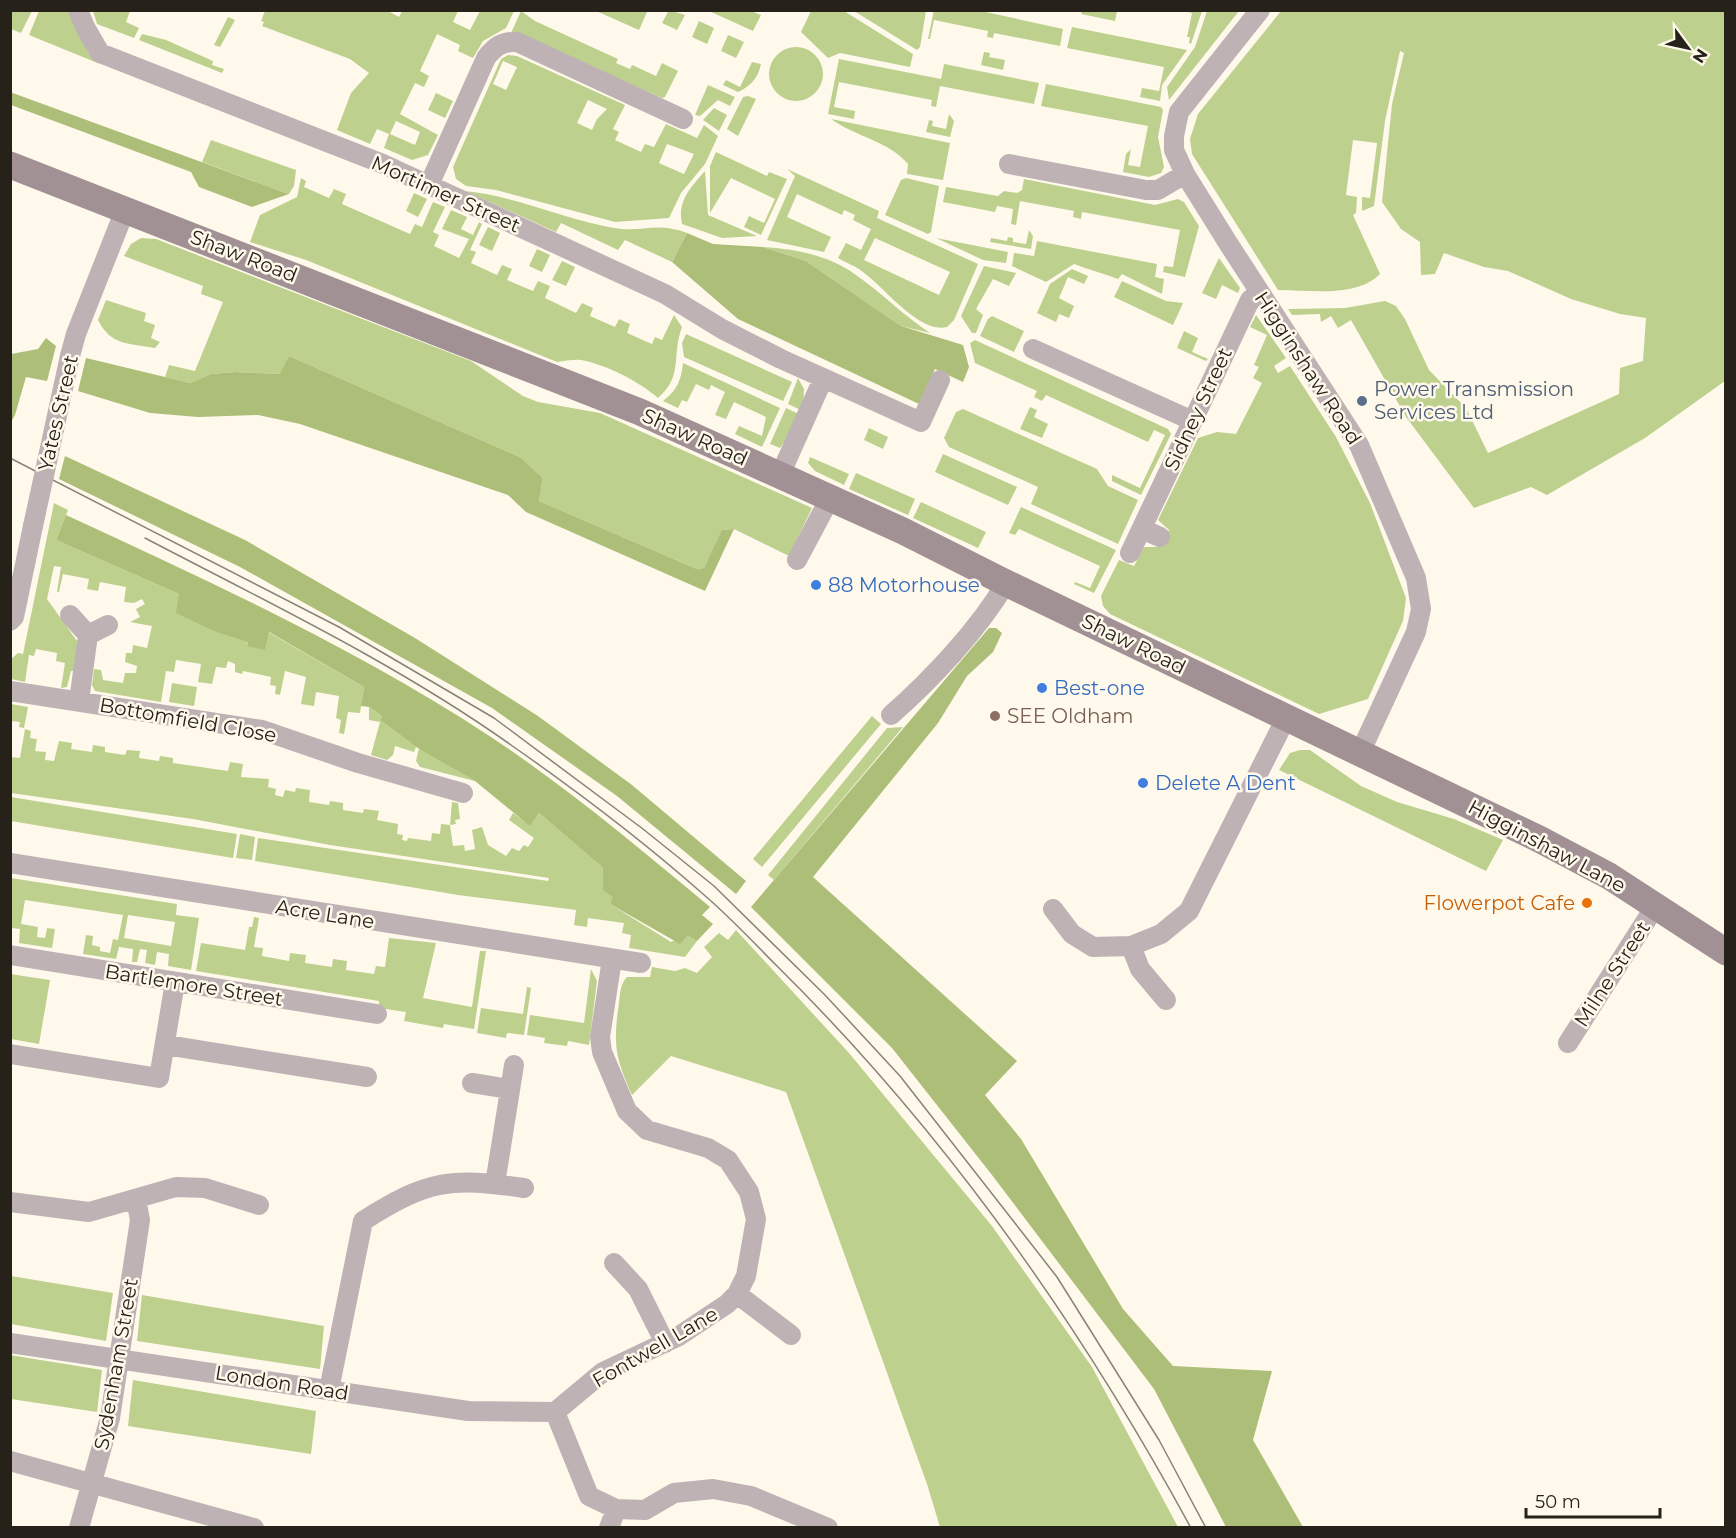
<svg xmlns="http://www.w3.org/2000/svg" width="1736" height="1538" font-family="Montserrat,sans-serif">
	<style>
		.green { fill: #bed08d; fill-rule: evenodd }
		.forest { fill: #acbe78 }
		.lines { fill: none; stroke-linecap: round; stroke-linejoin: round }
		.minor { stroke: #beb2b5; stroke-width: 20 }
		.secondary { stroke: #a19094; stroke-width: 27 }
		.tram { stroke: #888379; stroke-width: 1.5 }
		.minor-bridge { stroke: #beb2b5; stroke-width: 20 }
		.service-dot { fill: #5c6f8a; stroke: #fff9ec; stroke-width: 2 }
		.shop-dot { fill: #3f7fe0; stroke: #fff9ec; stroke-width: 2 }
		.education-dot { fill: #8d6e63; stroke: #fff9ec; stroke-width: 2 }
		.food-dot { fill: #e8710a; stroke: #fff9ec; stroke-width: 2 }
		.labels { text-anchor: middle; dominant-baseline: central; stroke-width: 5; stroke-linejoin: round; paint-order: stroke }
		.street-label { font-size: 20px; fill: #26221a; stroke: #fff9ec }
		.service-label { font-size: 20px; fill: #4e5e75; stroke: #fff9ec; text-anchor: start }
		.shop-label { font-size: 20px; fill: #366cbe; stroke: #fff9ec; text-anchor: start }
		.education-label { font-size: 20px; fill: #785e54; stroke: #fff9ec; text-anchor: start }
		.food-label { font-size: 20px; fill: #c56008; stroke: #fff9ec; text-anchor: end }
	</style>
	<rect width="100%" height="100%" fill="#fff9ec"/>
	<!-- green -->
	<path class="green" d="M416,10L458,11L453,22L470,30L480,11H514L506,28L483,41L473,58L458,51L460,45L437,34L420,71L429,76L424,87L415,83L400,114L438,135L428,155L412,160L384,148L389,134L377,129L370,144L337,130L351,93L369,73L350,59L262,26L264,22L261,21L265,11H388L399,17L402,11ZM396,121L420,132L415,145L390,134Z
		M643,10L647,12L639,30L596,11Z
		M669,10L685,15L677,30L662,23Z
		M934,10L981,11L1063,29L1060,46L994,33L993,38L987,37L988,31L934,20L930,39H928Z
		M1083,10H1117V11L1115,21L1081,14Z
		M10,11H32L21,33L11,29Z
		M39,11H70L89,54L100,64L29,35Z
		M93,11H130L126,22L139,28L134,38L97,24Z
		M521,11L535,21L618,59L616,63L630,69L632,65L656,76L662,63L678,71L665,97L662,98L511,33Z
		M709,11H751L761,15L753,31Z
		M811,11H844L913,54L910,67L840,53L828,58L801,32Z
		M854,11H926L920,47L917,50Z
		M1183,11H1202L1191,44L1189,43L1190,37H1187L1192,13Z
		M1207,11H1239L1169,100L1167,87L1195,47Z
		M1281,11H1725V381L1645,438L1547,495L1531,487L1474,508L1406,417L1351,320L1338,328L1331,316L1321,322L1320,314L1292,315L1288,309L1345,308L1385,301L1396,306L1405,319L1429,370L1466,408L1488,453L1619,394L1620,368L1643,361L1646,318L1620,314L1571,299L1508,271L1484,267L1444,253L1435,274L1421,275L1420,242L1401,229L1382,202L1392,104L1404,53L1400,51L1385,121L1374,206L1362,211V197L1370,198L1377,143L1353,140L1346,195L1357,197L1356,213L1353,215L1380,274C1356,298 1310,290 1278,290L1192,154L1190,139L1198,114Z
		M228,17L235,20L220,47L214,45Z
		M699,21L714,28L707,44L692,37Z
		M1072,27L1187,50L1162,85L1160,101L1140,97L1142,88L1159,91L1164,67L1067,48Z
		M142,34L166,40L213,61L212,65L224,69L222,73L139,40Z
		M728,35L744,42L736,58L721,51Z
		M769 74a27 27 0 1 1 54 0a27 27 0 1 1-54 0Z
		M984,52L990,53L989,57L1005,60L1003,70L981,65Z
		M508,55L517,56L625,105L613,129L619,132L615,140L641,152L645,144L654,147L666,124L697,138L704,125L718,136L705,164L681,193L669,218L615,222L496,190L466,186L456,179L453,167L501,59ZM503,61L517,67L506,90L493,84ZM588,100L607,109L597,119L592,130L577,123ZM667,144L694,154L684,174L659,163Z
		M839,59L941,79L944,64L1039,83L1034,104L940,86L936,107L931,106L932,100L839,82L834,107L855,111L854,119L828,114Z
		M752,62L761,64C758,78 751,86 738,92L723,85L726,80L740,87Z
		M1046,84L1161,107L1163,110L1158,137L1164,167L1161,173L1149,177L1123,172L1126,154L1131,149L1128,165L1140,167L1148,126L1041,106Z
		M708,85L735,97L730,106L718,100L700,116L695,115Z
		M436,93L453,101L445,118L428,110Z
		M748,96L756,99L738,136L727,129L743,97Z
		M714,108L727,115L719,131L703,120Z
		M949,114L954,121L950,137L926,132L929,120L933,121L932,126L946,129Z
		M831,119L950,143L943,180L907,174L908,164C889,141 854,136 831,119Z
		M211,140L296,170L294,186L289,194L202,162Z
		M716,152L767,176L769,172L787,179L761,235L744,227L749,216L764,223L775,199L731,178L710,213V166Z
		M787,169L879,211L877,218L978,264L954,320L947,327C919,334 884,287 863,272C856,266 846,263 838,258L846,243L861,250L871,229L853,220L855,215L844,210L842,215L797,194L787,217L831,237L824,252L767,240L795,176ZM875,238L950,272L939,295L864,260Z
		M705,171L708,215L757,236L722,238L682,224C677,201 691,187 705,171Z
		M301,178L306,181L304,187L329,198L334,189L346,194L342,204L410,234L415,224L422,227L433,202L445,207L433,232L439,235L434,246L459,258L469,239L442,229L451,210L467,217L461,229L473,235L479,222L482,224L470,250L476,252L471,263L497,275L502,265L512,269L507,280L533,291L538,281L550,286L545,298L576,313L582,303L593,308L590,316L615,327L619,319L630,324L627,333L652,344L655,337L662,340L674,315L682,327C671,356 684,375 658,398C638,381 607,365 581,360C574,359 565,361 557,362L306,260L250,242L260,215L297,197Z
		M906,178L939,186L931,232L928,234L885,215L901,180Z
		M1024,179L1155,205L1178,199L1184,202L1199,226L1185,277L1163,272L1164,266L1173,267L1180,230L1082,212L1081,219L1073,217L1074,211L1020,201L1016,225L1011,224L1013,209L997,206L995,212L943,202L946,187L998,196L1004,191L1017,193L1022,190Z
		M465,191C516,196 563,219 614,228C641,233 656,221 687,233L672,262L625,240L618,250L561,223L556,232Z
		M414,193L427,199L418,217L406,211Z
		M488,227L500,233L492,251L479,245Z
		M1029,230L1033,236L1031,249L990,242L991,238L1007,241L1008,237L1013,238V242L1026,244Z
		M141,238L156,239L471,361L523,396L538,402L600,413L812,508L789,556L734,529L723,530L704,568L697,569L539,501L543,478L520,457L289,356L281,374L235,372L211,374L190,383L165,377L169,365L195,371L223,302L201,294L203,286L124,256L131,244Z
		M936,238L1008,252L1006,263L983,260Z
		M1037,241L1157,264L1155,277L1164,279L1162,294L1122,274L1118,279C1103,273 1089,270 1074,264L1046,282L1012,266L1014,253L1034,256Z
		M763,247C795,249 829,255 856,275C882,293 904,316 930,333L901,326L806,261Z
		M537,249L550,255L542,272L529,266Z
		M1219,258L1240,288L1238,293L1222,285L1216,299L1202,293Z
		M562,261L575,267L566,286L552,280Z
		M984,266L1016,273L1009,286L993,279L976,309L983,315L976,333H972L961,316Z
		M1072,269L1088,276L1084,284L1068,277L1059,298L1074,306L1069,318L1059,314L1056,322L1037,313L1050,284Z
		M1122,281L1166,301L1183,303L1173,325L1114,297Z
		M106,300L146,313L144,321L155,325L151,338L160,342L155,348C129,343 111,346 98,320Z
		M1256,315L1286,358L1274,366L1278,373L1290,366L1336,437L1370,503L1406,598L1403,621L1368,699L1319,714L1110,614L1103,606L1101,596L1119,560L1134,566L1144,547H1160L1169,530L1158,520L1198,438L1217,432L1236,434L1262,383L1253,378L1259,367L1254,365L1267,335L1250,327Z
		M992,316L1024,331L1014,352L980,336L988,319Z
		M1184,331L1198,338L1192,352L1208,359L1206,361L1177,348Z
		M686,334L792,382L783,401L684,357L682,343Z
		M975,340L1168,429L1171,434L1141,495L1112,481V475L1140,488L1165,435L1154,430L1148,442L1046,395L1042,401L1034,397L1037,391L975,363L970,343Z
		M683,363L780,408L762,447L735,434L739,426L762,436L766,417L734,402L726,419L715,415L725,392L711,385L709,390L696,384L687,402L682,400L678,408L663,401C677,390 681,381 683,363Z
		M798,378L804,389L803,411L788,404Z
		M1030,407L1037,410L1034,417L1048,424L1042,438L1020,429Z
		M786,408L801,415L780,448L770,444Z
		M963,409L1097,469L1108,486L1138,500L1118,544L1031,504L1038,487L949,447L944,438L956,412Z
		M869,428L888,437L883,449L864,440Z
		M943,454L1017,487L1008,505L935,472Z
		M810,457L849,474L844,485L815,471L808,463Z
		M856,473L915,499L908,515L849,489Z
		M921,502L986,532L978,548L913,518Z
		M54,503L68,510L56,540L179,594L248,642L247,645L265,649L268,632L364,687L360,713L348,712L344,734L339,733L341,720L336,718L339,696L316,692L314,706L301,704L306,677L285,671L280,695L275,694L276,686L270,685L271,677L243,671L242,674L235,672V664L228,661L226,668L216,667L212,684L198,682L201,664L176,660L174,672L166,671L161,702L95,691L92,685L94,669L101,670L103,680L123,683L125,673H136L137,666L125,662L126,653H132L133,645L147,648L152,626L130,622L140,617L136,609L145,604L142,599L134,603L124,602L126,587L100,582L98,591L87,589L89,579L63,574L59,592H57L61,567L54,566L47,599L77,641L79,648L76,671H71L67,687L61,688L65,663L56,661L57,653L36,649L34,656L29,655L25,682L11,679L10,660L18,653L23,654Z
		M1021,507L1116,550L1094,593L1074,584L1075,582L1090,588L1100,566L1019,529L1015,535L1009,533Z
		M172,683L197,687L194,706L169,702Z
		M11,704L28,707L24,728L19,727L20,722L11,721V724Z
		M369,707L382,716L380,720L416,747L414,752L395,746L393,755L387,760L371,755L380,722L369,720Z
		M872,716L881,724L762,867L753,859Z
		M903,727L774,880L768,875L887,728Z
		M25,729L31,731L30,738L37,739L35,751L46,752L45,760L54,761L59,741L72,743L71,749L92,752L93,745L105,747V752L125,755L127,750L140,751L139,758L159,761L160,756L173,758V763L228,771L230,762L243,764L241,777L269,779L268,787L276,789L275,795L283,797L285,790L295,792L296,788L310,790L309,802L329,805L330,801L343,803V810L363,813L364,809L379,811L377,820L398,824L397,834L403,835L402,840L407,841L408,838L431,841L432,833L440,834L441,824L450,825L452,802L458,803L460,819L455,820L456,824L450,825L453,846L464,845L465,851L475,849L472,830L482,827L488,845L506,856L512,848L519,851L524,845L528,847L534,838L509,820L513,813L530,825L539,813L603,868V890L614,896L610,904L671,942L688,934L697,941L685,957L629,948L631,935L622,933L624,923L588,918L587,927L574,925L576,910L458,895L255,861L258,838L548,881L549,878L330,845L193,819L11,793L10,757L20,758Z
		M419,748L475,781L420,767L416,761Z
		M1300,750H1310L1361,786L1397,802L1454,819L1503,840L1486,871L1279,770L1290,753Z
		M11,797L237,834L233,858L11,821Z
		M240,834L255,837L252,860L236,858Z
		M11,878L177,904L176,915L199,918L191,970L168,966L169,954L157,952L155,965L145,963L147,950L140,949L137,962H132L133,949L119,947L116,959L83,954L86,935L93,936L92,945L100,947V951L110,953L113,939L118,940L123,915L25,900L21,924L38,927L37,937L45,938L47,928L55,929L52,948L19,943L20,929L11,928ZM128,915L175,922L171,946L124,938Z
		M254,917L259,918L254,947L263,948L262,956L289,961L290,953L306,955L305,963L332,967L333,959L347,961L346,970L374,974L376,966L385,967L389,938L436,943L423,998L472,1007L480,951H486L474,1029L444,1024L443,1028L404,1021L406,1012L379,1008V1001L196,971L201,943L245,950L249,927H252Z
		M736,930L849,1053L992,1226L1092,1367L1178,1527H940L927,1484L786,1092L671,1056L632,1095C615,1057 613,1044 619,1003C620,994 620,984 627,977H650L652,967L675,971L685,968L697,973L712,957L704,947L719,933L728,940Z
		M591,969L597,981L589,1045L568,1041L567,1046L544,1043L545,1038L527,1035L530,1015L584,1023Z
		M10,974L50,980L39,1044L11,1039Z
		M527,987L531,988L524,1035L507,1033L506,1038L477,1033L481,1008L523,1014Z
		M11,1276L113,1293L106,1341L11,1324Z
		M142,1295L324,1326L320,1369L137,1341Z
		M10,1355L102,1370L97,1412L11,1399Z
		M133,1380L316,1411L311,1454L128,1426Z"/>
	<!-- forest -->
	<path class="forest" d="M10,92L289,194L252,207L199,187L191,172L11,105Z
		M687,233L713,244L763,247L806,261L901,326L963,345L969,367L963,382L935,369L919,404L738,319L672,262Z
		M46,338L56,346L47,381L26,377L15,415L11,422V354L38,349Z
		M289,356L520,457L543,478L539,501L697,569L704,568L722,530L734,529L705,591L526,512L508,495L300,424L258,415L198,417L150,413L78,391L86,358L190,383L211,374L235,372L280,374Z
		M65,456L245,540L415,638L538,716L632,785L746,881L736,894L617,796L492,708L240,567L59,479Z
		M66,515C211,582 357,649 491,737C568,788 639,848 710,907L702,915L713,924L697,941L688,935L680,944L610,904L613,897L603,890V868L539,813L530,826L475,781L416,747L380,720L382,716L369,707L361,706L364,687L269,632L265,650L247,646L248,642L214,631L176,613L179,594L56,540Z
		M989,628H996L1002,633L993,652L967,676L938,723L813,877L1017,1061L985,1095L1021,1139L1123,1309L1173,1366L1272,1371L1253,1440L1303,1527H1226L1154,1389L992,1175L892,1048L751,907Z"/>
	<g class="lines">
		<!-- minor -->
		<path class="minor" d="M78,10L85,27L100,53L383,164L665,294L722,329L781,359L921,422L940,380
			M1260,10L1179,112L1174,136V150L1185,174L1228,243L1359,445L1416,578L1421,609L1416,632L1360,753
			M1009,164L1146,190H1158L1185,174
			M429,185L486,58C495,46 503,41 517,42L683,119
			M1033,349L1193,421
			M70,356L76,334L125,210
			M780,475L823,379
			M1142,529L1160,537
			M1130,553L1250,300L1259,293
			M797,560L830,498
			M70,615L88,635
			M10,621L14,617L33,526
			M10,691L262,730L358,763L463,793
			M79,701L88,635L108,625
			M891,715C932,679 978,630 1006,583
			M10,863L641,963
			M1053,909L1072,934L1093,947L1131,946L1161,934L1189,911L1286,718
			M1131,946L1140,969L1166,1000
			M10,955L377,1014
			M1568,1043L1656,905
			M166,1045L367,1077
			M10,1054L159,1078L175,982
			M472,1083L510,1089
			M495,1184L514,1065
			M10,1202L89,1212L176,1187L205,1188L259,1205
			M614,1263L638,1289L665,1343
			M737,1294L791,1335
			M10,1343L468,1411L555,1412
			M329,1390L363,1221C427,1180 450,1177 524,1188
			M555,1412L603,1372L679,1336L727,1304L737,1294L746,1276L756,1219L749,1192L728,1160L708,1148L647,1130L627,1111L602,1052L600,1037L612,959
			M555,1412L589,1496L616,1509L645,1510L674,1493L713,1489L751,1496L828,1528
			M10,1461L254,1528
			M79,1528L110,1418L140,1220L136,1199
			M609,1528L616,1509"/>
		<!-- secondary -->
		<path class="secondary" d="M10,165L640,412L903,531L1006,583L1539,839L1609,876L1726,952"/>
		<!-- tram -->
		<path class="tram" d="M10,458L339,627L494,718L643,829L714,886L825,995L900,1076L1057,1277L1159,1440L1206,1528
			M145,538C269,603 397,664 511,745C577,791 643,841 703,894C729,916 753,942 777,966C944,1131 1079,1322 1191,1528"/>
		<!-- minor-bridge -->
		<path class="minor-bridge" d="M33,526L70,356"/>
	</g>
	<!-- markers -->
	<circle class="service-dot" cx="1362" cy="401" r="6"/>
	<g class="shop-dot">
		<circle cx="816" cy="585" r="6"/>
		<circle cx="1042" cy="688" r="6"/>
		<circle cx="1143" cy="783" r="6"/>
	</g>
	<circle class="education-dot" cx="995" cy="716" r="6"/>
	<circle class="food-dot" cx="1587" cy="903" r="6"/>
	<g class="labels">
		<!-- street labels -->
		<g class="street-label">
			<text transform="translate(446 194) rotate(24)">Mortimer Street</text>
			<text transform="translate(244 256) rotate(21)">Shaw Road</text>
			<text transform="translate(1308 368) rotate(57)">Higginshaw Road</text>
			<text transform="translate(1198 409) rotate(-65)">Sidney Street</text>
			<text transform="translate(58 413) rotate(-77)">Yates Street</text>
			<text transform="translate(695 437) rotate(24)">Shaw Road</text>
			<text transform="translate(1134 644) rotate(26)">Shaw Road</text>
			<text transform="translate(188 720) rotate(10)">Bottomfield Close</text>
			<text transform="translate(1547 846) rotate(28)">Higginshaw Lane</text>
			<text transform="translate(325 914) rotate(9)">Acre Lane</text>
			<text transform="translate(1612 974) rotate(-57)">Milne Street</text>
			<text transform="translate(194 985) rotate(9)">Bartlemore Street</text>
			<text transform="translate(655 1347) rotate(-30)">Fontwell Lane</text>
			<text transform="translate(116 1364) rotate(-80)">Sydenham Street</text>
			<text transform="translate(282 1383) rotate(9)">London Road</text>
		</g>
		<!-- service labels -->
		<g class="service-label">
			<text x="1374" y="389">Power Transmission<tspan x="1374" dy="23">Services Ltd</tspan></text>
		</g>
		<!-- shop labels -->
		<g class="shop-label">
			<text x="828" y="585">88 Motorhouse</text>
			<text x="1054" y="688">Best-one</text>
			<text x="1155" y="783">Delete A Dent</text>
		</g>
		<!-- education labels -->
		<g class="education-label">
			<text x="1007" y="716">SEE Oldham</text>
		</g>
		<!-- food labels -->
		<g class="food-label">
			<text x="1575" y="903">Flowerpot Cafe</text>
		</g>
	</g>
	<!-- border -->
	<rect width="1736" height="1538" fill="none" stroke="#26221a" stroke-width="24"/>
	<!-- north arrow -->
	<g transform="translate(1688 48) rotate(123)" stroke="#fff9ec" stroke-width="4.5" paint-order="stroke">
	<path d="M0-4.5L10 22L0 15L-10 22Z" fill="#26221a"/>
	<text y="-9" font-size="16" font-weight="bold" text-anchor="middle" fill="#26221a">N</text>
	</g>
	<!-- scale -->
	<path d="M1526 1508v9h134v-9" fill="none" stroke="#26221a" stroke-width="3"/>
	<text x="1535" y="1508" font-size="18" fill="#26221a" stroke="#fff9ec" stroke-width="4.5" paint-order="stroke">50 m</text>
</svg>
